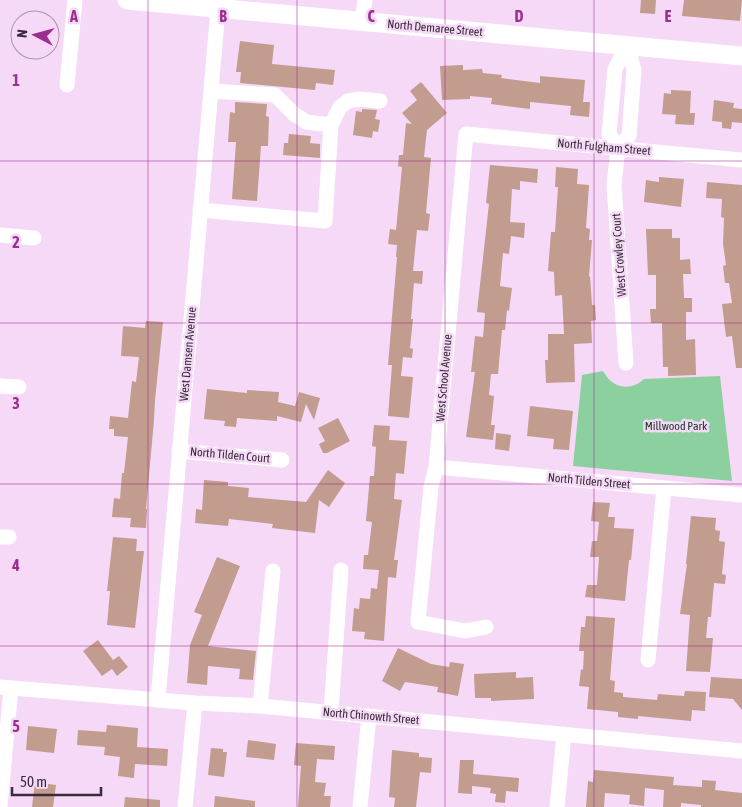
<svg xmlns="http://www.w3.org/2000/svg" width="742" height="807" font-family="'Asap Condensed',sans-serif">
	<style>
		.green { fill: #8dd09f }
		.building { fill: #c29c8f }
		.lines { fill: none; stroke-linecap: round; stroke-linejoin: round }
		.minor { stroke: #fff; stroke-width: 15 }
		.major { stroke: #fff; stroke-width: 19 }
		.grid { fill: none; stroke: #9c2e8d; stroke-width: 1; stroke-opacity: 0.55 }
		.labels { text-anchor: middle; dominant-baseline: central; stroke-width: 5; stroke-linejoin: round; paint-order: stroke }
		.street-label { font-size: 12px; fill: #372c38; stroke: #f5d9f7 }
		.park-label { font-size: 12px; fill: #153821; stroke: #f5d9f7 }
		.grid-label { font-size: 16px; text-anchor: middle; font-weight: bold; fill: #9c2e8d; stroke: #f5d9f7; stroke-width: 5; stroke-linejoin: round; paint-order: stroke }
	</style>
	<rect width="100%" height="100%" fill="#f5d9f7"/>
	<!-- green -->
	<path class="green" d="M603,371C612,388 630,392 644,379L720,376L732,481L573,466L582,375Z"/>
	<!-- building -->
	<path class="building" d="M641,0H656L655,14L640,13Z
		M684,0H742L740,21L682,16Z
		M240,41L274,45L272,64L335,70L333,85L316,83L315,90L240,83L241,72H236Z
		M463,65V70L482,69L483,73L502,75L501,78L540,83V76L585,80L583,102H590L589,117L570,115L571,106L530,102V109L491,104L492,98L470,96V99L442,100L440,66Z
		M421,82L447,113L427,130L424,157L431,158L426,213L430,214L428,231L417,230L413,271H423L422,284L414,283L411,319H413L410,348L413,349L412,358L403,357L401,376L413,377L409,418L388,416L392,365H388L397,257H396L397,245L388,244L390,229L396,230L402,167L398,166L399,155H403L406,123L412,124L402,113L417,100L410,91Z
		M671,90L691,91L690,113H695L694,125L675,124L676,115L662,114L664,93L671,94Z
		M714,100L734,103L733,108L742,109V123L732,122L731,129L722,128V122L712,121Z
		M235,102L267,104L266,116L269,117L268,146H261L257,201L232,199L236,142H228L230,112L235,113Z
		M362,109L377,110L375,119L380,120L378,132L373,131L372,138L353,135L356,111L362,112Z
		M289,134L311,136L310,143L320,144V158L283,155L284,143H288Z
		M490,165L538,169L537,183L520,181V190L512,189L510,222L525,223L524,238L511,236L509,254L503,253L500,286L512,288L509,311L507,310L505,330H502L498,374H491L489,395L494,396L491,425H495L493,440L466,437L475,372H471L475,336L483,337L485,313L477,312L489,204L486,203Z
		M556,167L578,169L577,184L589,185L586,228L590,229L589,240H592L589,277L590,276L592,305H595L596,320L591,321L592,343L574,344L575,382L546,383L545,360H548V334H564L562,295L555,296L554,272L548,271L551,232H555L558,187H555Z
		M659,177L684,179L681,207L644,202L646,180L659,182Z
		M707,182L742,185V368H736L732,336L726,337L722,304L732,303L729,283H725L723,266L726,265L723,244L724,218L721,217L722,199L706,198Z
		M646,229H672V238H680V260L690,259L691,274H683L684,298H692V312H686V340L695,339L696,375L668,376V367H663L662,323H651L650,309H656V275H648Z
		M146,321L163,322L155,400L154,420L146,509H147L146,528L130,527L131,518L112,517L114,498L120,499L122,473H124L128,437L114,436V429H109L110,416L128,418L132,381L136,382L139,357L121,356L123,326L145,328Z
		M207,389L247,393V390L279,392L278,402L295,406L299,392L320,398L314,420L306,404L301,422L277,416V421L237,418L236,427L224,426L225,421L204,419Z
		M530,406L573,411L569,450L553,449L554,439L527,436Z
		M338,418L350,441L327,453H323L319,444L325,441L318,428Z
		M374,425L390,426L389,440L407,441L404,474L396,473L394,499L402,500L394,560H398L396,578L388,577L384,641L364,639L365,632L352,631L354,608L359,609L360,598L370,599L371,588L377,589L379,570L363,569L364,555H368L372,522L366,521L370,476H374L376,447L372,446Z
		M496,433L511,435L509,451L495,449Z
		M328,470L345,483L329,507L319,500L315,533L272,528L273,524L229,519L228,526L195,523L196,509L202,510L204,480L228,482V486L249,488L248,497L306,502Z
		M593,502L610,503L608,517H615L614,528L634,529L631,560H629L625,601L585,597L587,585H597L599,557H590L592,541H597L599,522L591,521Z
		M691,516L716,518L715,530L720,531L719,541L725,542L722,574L726,575L725,584L714,583L711,617H708L706,638H713L710,672L686,671L690,615L680,614L687,564H686Z
		M113,537L137,539L136,551H144L135,628L107,625L110,591H107Z
		M217,557L240,566L208,646L256,651L253,680L239,679L240,669L208,666L207,685L187,683L190,645L202,615L194,612Z
		M586,616L615,618L610,680L615,681L614,692L623,693V697L657,700L658,694L684,696L685,691L706,692L705,711L692,710L691,721L638,716V719L618,717V712L587,709L589,687L579,686L581,669L583,670L584,651H579L581,627H585Z
		M98,640L113,660L119,656L128,667L117,676L112,669L102,676L83,651Z
		M398,648L431,664L449,667L450,662L464,664L458,696L437,692L438,687L405,682L400,691L382,681Z
		M516,672V678L533,677L534,699L491,701V698H475L474,674Z
		M711,677L742,679V710L733,699L709,697Z
		M107,725L138,728L137,747L168,749L167,766L135,764L134,778L118,776L120,757L104,755L105,747L77,745L78,730L106,732Z
		M28,726L57,729L54,753L26,750Z
		M248,740L276,744L274,760L246,757Z
		M296,743L335,746L334,760L317,759L315,782L326,783L324,796H331L330,807H298L301,766L294,765Z
		M211,748L223,749V752H227L224,777L208,775Z
		M392,750L419,753V757L432,758L431,773L420,772L416,807H394L395,798L389,797Z
		M460,760H474L473,774L519,778L518,792L506,791L505,803L495,802L496,794L490,793L491,788L472,786V794L458,793Z
		M594,770L674,777L673,785L702,787V780L716,781L715,790L742,793V807H701V805L681,803V807H663L664,790L645,788L644,806L629,804L630,795L605,793L604,807H586L588,781L593,782Z
		M35,782L56,785L53,807H32Z
		M215,796L255,801V807H214Z
		M125,797L160,800V807H124Z"/>
	<g class="lines">
		<!-- minor -->
		<path class="minor" d="M362,21L365,0
			M67,85L75,0
			M211,91L275,95L294,114L306,122L331,125
			M618,148L629,136L634,70L627,45
			M200,210L325,221L331,125L340,107L348,101L359,99L380,101
			M0,235L34,238
			M626,363L614,185L618,148L609,134L615,69L627,45
			M0,386L19,387
			M179,451L282,460
			M436,467L742,495
			M0,537H9
			M486,627L465,631L418,622L431,487L436,467L466,134L742,160
			M648,660L664,488
			M0,687L195,703L260,706L742,751
			M158,699L218,9
			M260,706L273,571
			M331,712L341,570
			M0,807L11,688
			M185,807L195,703
			M360,807L369,716
			M557,807L564,734"/>
		<!-- major -->
		<path class="major" d="M127,0L742,56"/>
	</g>
	<!-- grid -->
	<path class="grid" d="M148,0V807M297,0V807M445,0V807M594,0V807M0,161H742M0,323H742M0,484H742M0,646H742"/>
	<g class="labels">
		<!-- street labels -->
		<g class="street-label">
			<text transform="translate(435 28) rotate(5)">North Demaree Street</text>
			<text transform="translate(604 147) rotate(5)">North Fulgham Street</text>
			<text transform="translate(619 255) rotate(-94)">West Crowley Court</text>
			<text transform="translate(188 354) rotate(-85)">West Damsen Avenue</text>
			<text transform="translate(444 378) rotate(-85)">West School Avenue</text>
			<text transform="translate(230 455) rotate(5)">North Tilden Court</text>
			<text transform="translate(589 481) rotate(5)">North Tilden Street</text>
			<text transform="translate(371 716) rotate(5)">North Chinowth Street</text>
		</g>
		<!-- park labels -->
		<g class="park-label">
			<text x="676" y="426">Millwood Park</text>
		</g>
	</g>
	<g class="grid-label">
		<text x="74" y="22">A</text>
		<text x="223" y="22">B</text>
		<text x="371" y="22">C</text>
		<text x="519" y="22">D</text>
		<text x="668" y="22">E</text>
		<text x="16" y="86">1</text>
		<text x="16" y="248">2</text>
		<text x="16" y="409">3</text>
		<text x="16" y="571">4</text>
		<text x="16" y="732">5</text>
	</g>
	<!-- north arrow -->
	<g transform="translate(35 35) rotate(276)"><circle r="24" fill="#f5d9f7" stroke="#a994ab"/>
	<path d="M0-4L9 19L0 12L-9 19Z" fill="#9c2e8d"/>
	<text y="-8" font-size="14" font-weight="bold" text-anchor="middle" fill="#372c38">N</text>
	</g>
	<!-- scale -->
	<path d="M12 787v8h89v-8" fill="none" stroke="#372c38" stroke-width="2.5"/>
	<text x="20" y="787" font-size="15" fill="#372c38" stroke="#f5d9f7" stroke-width="4" paint-order="stroke">50 m</text>
</svg>
